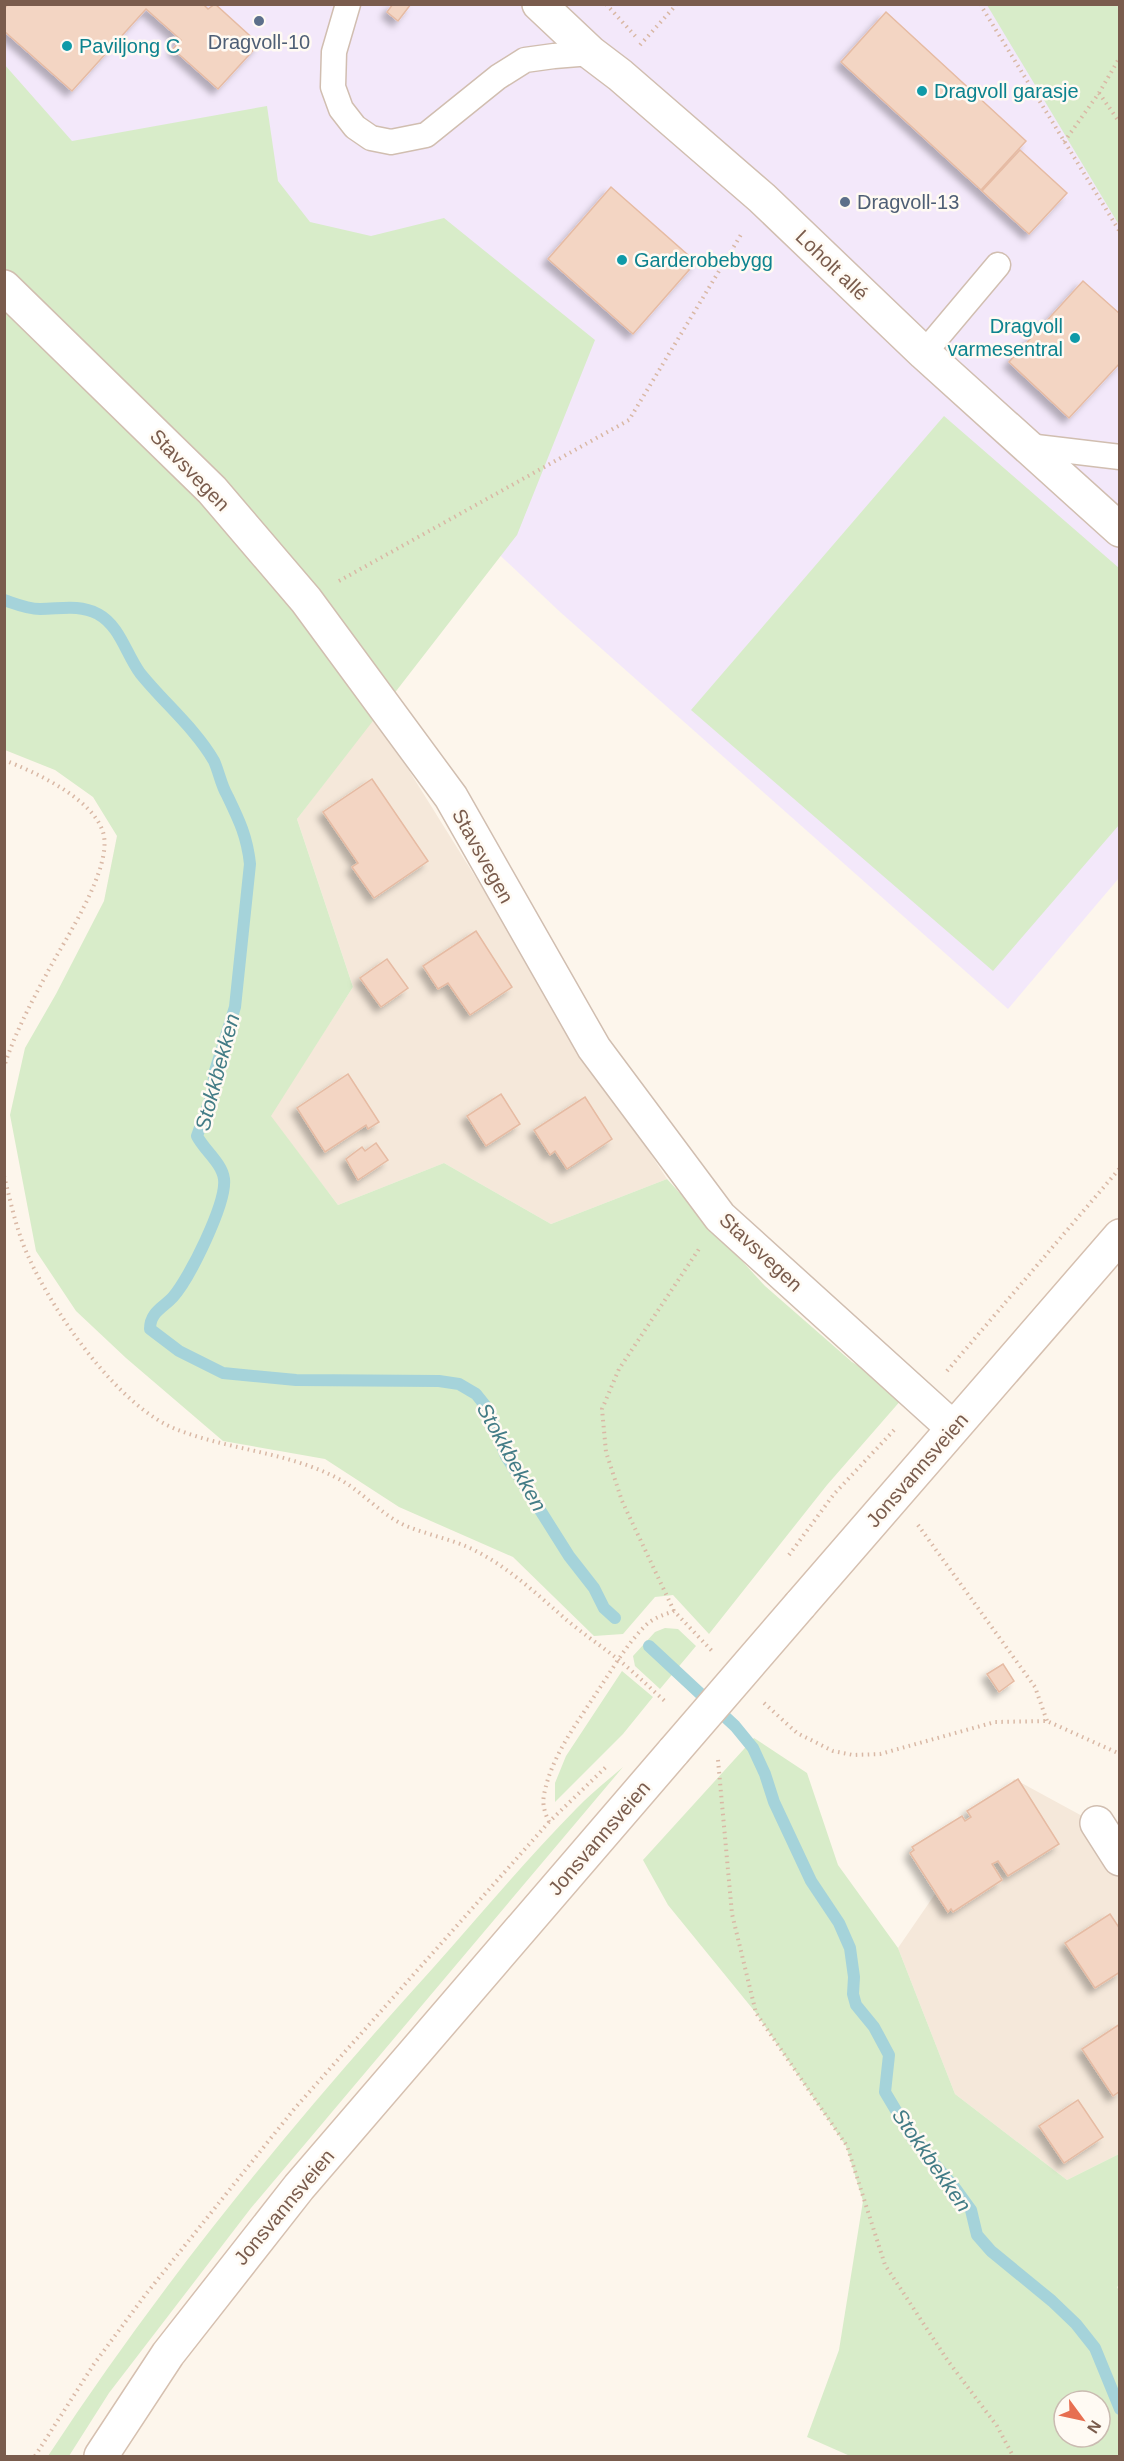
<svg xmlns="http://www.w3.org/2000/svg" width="1124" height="2461" font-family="Arial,sans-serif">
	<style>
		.residential { fill: #f5e8da }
		.education { fill: #f3e8fa }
		.green { fill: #d8ecc9; fill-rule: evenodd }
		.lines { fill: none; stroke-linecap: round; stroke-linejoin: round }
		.stream { stroke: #a5d3da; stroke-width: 12 }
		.building { fill: #f3d5c3; stroke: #e6bba3; stroke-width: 1.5; filter: url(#shadow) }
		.service-casing { stroke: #d1beb0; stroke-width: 27 }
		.minor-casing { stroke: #d1beb0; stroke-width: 36 }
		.tertiary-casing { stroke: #d1beb0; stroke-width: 36 }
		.secondary-casing { stroke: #d6c0b0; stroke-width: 36 }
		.path { stroke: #d9b8a5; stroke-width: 4; stroke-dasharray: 1.5 4.5; stroke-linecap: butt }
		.service { stroke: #fff; stroke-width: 24 }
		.minor { stroke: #fff; stroke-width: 33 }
		.tertiary { stroke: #fff; stroke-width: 33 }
		.secondary { stroke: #fff; stroke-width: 33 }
		.secondary-bridge-casing { stroke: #d6c0b0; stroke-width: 36; stroke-linecap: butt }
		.secondary-bridge { stroke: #fff; stroke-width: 33 }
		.service-dot { fill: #5c6f8a; stroke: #fffaf3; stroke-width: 2 }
		.culture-dot { fill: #0f9aa8; stroke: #fffaf3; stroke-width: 2 }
		.labels { text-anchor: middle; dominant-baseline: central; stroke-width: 5; stroke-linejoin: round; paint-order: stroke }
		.service-label { font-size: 20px; fill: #4e5e75; stroke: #fffaf3 }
		.culture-label { font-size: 20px; fill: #0d838f; stroke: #fffaf3; text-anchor: start }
		.street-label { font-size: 20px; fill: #7a5c4d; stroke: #fffaf3 }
		.water-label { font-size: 21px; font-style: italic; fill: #437c86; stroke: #fffaf3 }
	</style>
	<defs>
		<filter id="shadow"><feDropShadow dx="-5.5" dy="5.5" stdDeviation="3" flood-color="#0004"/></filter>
	</defs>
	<rect width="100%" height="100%" fill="#fdf6ec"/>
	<!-- residential -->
	<path class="residential" d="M375,716L595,1069L667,1179L551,1224L444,1163L338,1205L270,1116L353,987L297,819Z
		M1014,1779L1119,1836V2154L1067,2180L955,2094L898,1948Z"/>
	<!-- education -->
	<path class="education" d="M4,5H1119V878L1008,1009L559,611L5,88Z"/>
	<!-- green -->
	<path class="green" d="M987,5H1119V225Z
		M4,64L72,141L267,106L278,181L310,222L371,236L444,218L595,340L517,535L297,819L353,987L271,1116L338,1205L444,1163L551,1224L667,1179L765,1286L852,1362L896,1388L902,1399L827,1485L709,1634L673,1595L655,1597L623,1634L594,1636L513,1557L399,1507L325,1459L223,1441L126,1358L76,1311L36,1251L10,1115L25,1048L56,994L104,901L117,836L93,797L55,770L5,750Z
		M944,416L1119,568V825L993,971L691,710Z
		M665,1628L678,1629L696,1646L660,1689L635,1666L633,1656L655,1632Z
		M622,1671L653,1697L623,1734L555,1802V1783L566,1756Z
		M754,1738L807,1773L838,1865L898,1948L955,2094L1067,2180L1119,2154L1120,2284L1117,2287L1120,2293L1119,2456H850L807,2437L839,2350L863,2201L846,2146L756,2013L668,1905L643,1860ZM1064,2401H1100V2437H1064Z
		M623,1767L251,2208L109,2393L69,2456H48C162,2282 293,2122 433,1968C480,1915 526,1860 576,1809C590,1794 607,1781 623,1767Z"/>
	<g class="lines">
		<!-- stream -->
		<path class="stream" d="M4,600C16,604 27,609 40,609C61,609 78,604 98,614C120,626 126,654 140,673C163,702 195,728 214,761C219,772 221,785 227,795C239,820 247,836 250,864L235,1007L215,1071L211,1097L197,1136C204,1150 222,1163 224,1179C227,1203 189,1279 173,1297C163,1308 150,1312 150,1329L179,1351L223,1373L296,1380L439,1381L459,1384L476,1394L488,1409L506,1456L569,1556L594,1588L604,1608L615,1618
			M649,1646L735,1726L753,1748L765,1774L774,1802L811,1881L839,1923L850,1948L854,1977L853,1994L856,2005L874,2027L889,2055L885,2092L913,2139L955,2188L971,2210L977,2235L991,2251L1052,2301L1076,2324L1095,2348L1120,2409"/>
	</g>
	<!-- building -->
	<path class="building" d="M8,4H203L208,9L215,4L259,44L218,89L173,49L181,40L146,9L72,91L4,31V9Z
		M393,4H411L398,21L387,12Z
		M886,12L1026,141L981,190L841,62Z
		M1020,150L1067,193L1029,234L982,191Z
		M611,187L696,262L633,334L548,259Z
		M1083,281L1120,314V363L1069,418L1009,362Z
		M372,779L428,861L374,898L352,867L358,863L323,812Z
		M476,931L512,987L470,1015L448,983L438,989L423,966Z
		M387,959L408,988L381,1007L360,978Z
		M348,1074L379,1122L368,1129L366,1125L325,1152L297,1108Z
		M501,1094L520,1124L486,1146L467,1116Z
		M585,1097L612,1139L567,1169L555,1151L550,1155L534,1130Z
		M376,1143L388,1160L358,1180L346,1159L362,1147L365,1151Z
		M1003,1664L1014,1681L999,1692L987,1674Z
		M1018,1779L1059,1844L1008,1876L998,1861L992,1864L1002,1880L953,1912L951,1909L948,1912L910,1853L914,1850L912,1847L962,1816L965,1821L971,1817L967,1811Z
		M1110,1914L1120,1929V1972L1095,1988L1065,1943Z
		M1120,2024V2091L1113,2096L1082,2049Z
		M1078,2100L1103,2137L1064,2163L1039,2126Z"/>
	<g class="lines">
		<defs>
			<path id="service" d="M348,4L334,52L333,87L341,109L355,127L371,138L391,142L426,135L498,77L525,60L554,56L591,53
				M924,353L998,265
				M1028,446L1120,457"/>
			<path id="minor" d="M4,287L212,490L306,600L451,797L594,1048L720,1217L953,1428
				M1097,1823L1120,1859"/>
			<path id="tertiary" d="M539,4L591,53L620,75L762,198L924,353L1120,530"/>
			<path id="secondary" d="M800,1605L1120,1236
				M101,2456L168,2354L299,2187L674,1751"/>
		</defs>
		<!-- service casing -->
		<use href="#service" class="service-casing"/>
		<!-- minor casing -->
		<use href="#minor" class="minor-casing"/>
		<!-- tertiary casing -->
		<use href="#tertiary" class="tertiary-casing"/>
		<!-- secondary casing -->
		<use href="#secondary" class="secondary-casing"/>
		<!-- path -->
		<path class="path" d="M606,4L637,38
			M980,4L1120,232
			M640,45L677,4
			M1099,93L1120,123
			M1064,142L1099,93L1120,57
			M339,581L629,420L742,233
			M4,760C35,772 92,798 103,832C114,868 63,942 46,975C30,1005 14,1035 4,1067
			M4,1176C11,1203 17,1233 29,1258C54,1313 119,1408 178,1430C230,1450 287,1452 337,1478C361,1490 379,1513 404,1525C427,1535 453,1539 476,1551C511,1569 540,1597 569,1622C586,1636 603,1647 620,1661C636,1674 651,1689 667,1703
			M947,1371L1120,1168
			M918,1525L1035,1687L1047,1721
			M789,1555L834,1494L896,1428
			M674,1611L622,1501L606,1452L602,1409L619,1369L699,1249
			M764,1703L797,1733L833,1751L853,1755L880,1754L995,1722L1047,1721L1120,1754
			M718,1760L732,1914L756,2013L847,2146L885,2265L948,2361L997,2426L1013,2456
			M549,1822C545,1813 542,1805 544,1795C551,1756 578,1722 599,1689C613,1668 627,1644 645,1626C653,1618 663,1615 674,1611L712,1651
			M35,2456L94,2364L146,2294L295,2108L549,1822L608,1765"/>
		<!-- service -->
		<use href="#service" class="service"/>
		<!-- minor -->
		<use href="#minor" class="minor"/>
		<!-- tertiary -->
		<use href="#tertiary" class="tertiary"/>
		<!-- secondary -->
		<use href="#secondary" class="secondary"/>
		<defs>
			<path id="secondary-bridge" d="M674,1751L800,1605"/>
		</defs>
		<!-- secondary-bridge casing -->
		<use href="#secondary-bridge" class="secondary-bridge-casing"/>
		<!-- secondary-bridge -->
		<use href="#secondary-bridge" class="secondary-bridge"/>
	</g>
	<!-- markers -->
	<g class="service-dot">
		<circle cx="259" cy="21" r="6"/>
		<circle cx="845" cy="202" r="6"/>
	</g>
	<g class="culture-dot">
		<circle cx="67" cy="46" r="6"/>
		<circle cx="922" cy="91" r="6"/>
		<circle cx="622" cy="260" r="6"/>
		<circle cx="1075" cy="338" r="6"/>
	</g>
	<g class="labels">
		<!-- service labels -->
		<g class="service-label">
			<text x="259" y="42">Dragvoll-10</text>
			<text x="857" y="202" text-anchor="start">Dragvoll-13</text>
		</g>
		<!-- culture labels -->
		<g class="culture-label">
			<text x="79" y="46">Paviljong C</text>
			<text x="934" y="91">Dragvoll garasje</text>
			<text x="634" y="260">Garderobebygg</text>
			<text x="1063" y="326" text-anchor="end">Dragvoll<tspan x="1063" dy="23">varmesentral</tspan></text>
		</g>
		<!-- street labels -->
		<g class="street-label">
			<text transform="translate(832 265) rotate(44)">Loholt allé</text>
			<text transform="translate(190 470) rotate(46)">Stavsvegen</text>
			<text transform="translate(483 856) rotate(61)">Stavsvegen</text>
			<text transform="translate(761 1252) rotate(43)">Stavsvegen</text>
			<text transform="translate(917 1470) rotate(-49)">Jonsvannsveien</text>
			<text transform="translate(599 1838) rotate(-49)">Jonsvannsveien</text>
			<text transform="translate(284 2207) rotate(-50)">Jonsvannsveien</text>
		</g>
		<!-- water labels -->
		<g class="water-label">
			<text transform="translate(217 1072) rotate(-75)">Stokkbekken</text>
			<text transform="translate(512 1457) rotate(61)">Stokkbekken</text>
			<text transform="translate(932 2160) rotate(55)">Stokkbekken</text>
		</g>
	</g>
	<!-- border -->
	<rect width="1124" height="2461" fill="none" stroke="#7a5c4d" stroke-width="12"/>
	<!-- north arrow -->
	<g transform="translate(1082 2419) rotate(123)"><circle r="28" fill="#fffaf3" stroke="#cabbb1" stroke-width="1.5"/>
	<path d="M0-4.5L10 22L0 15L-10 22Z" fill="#e76f51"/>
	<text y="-9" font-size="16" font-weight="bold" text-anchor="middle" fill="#7a5c4d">N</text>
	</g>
</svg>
